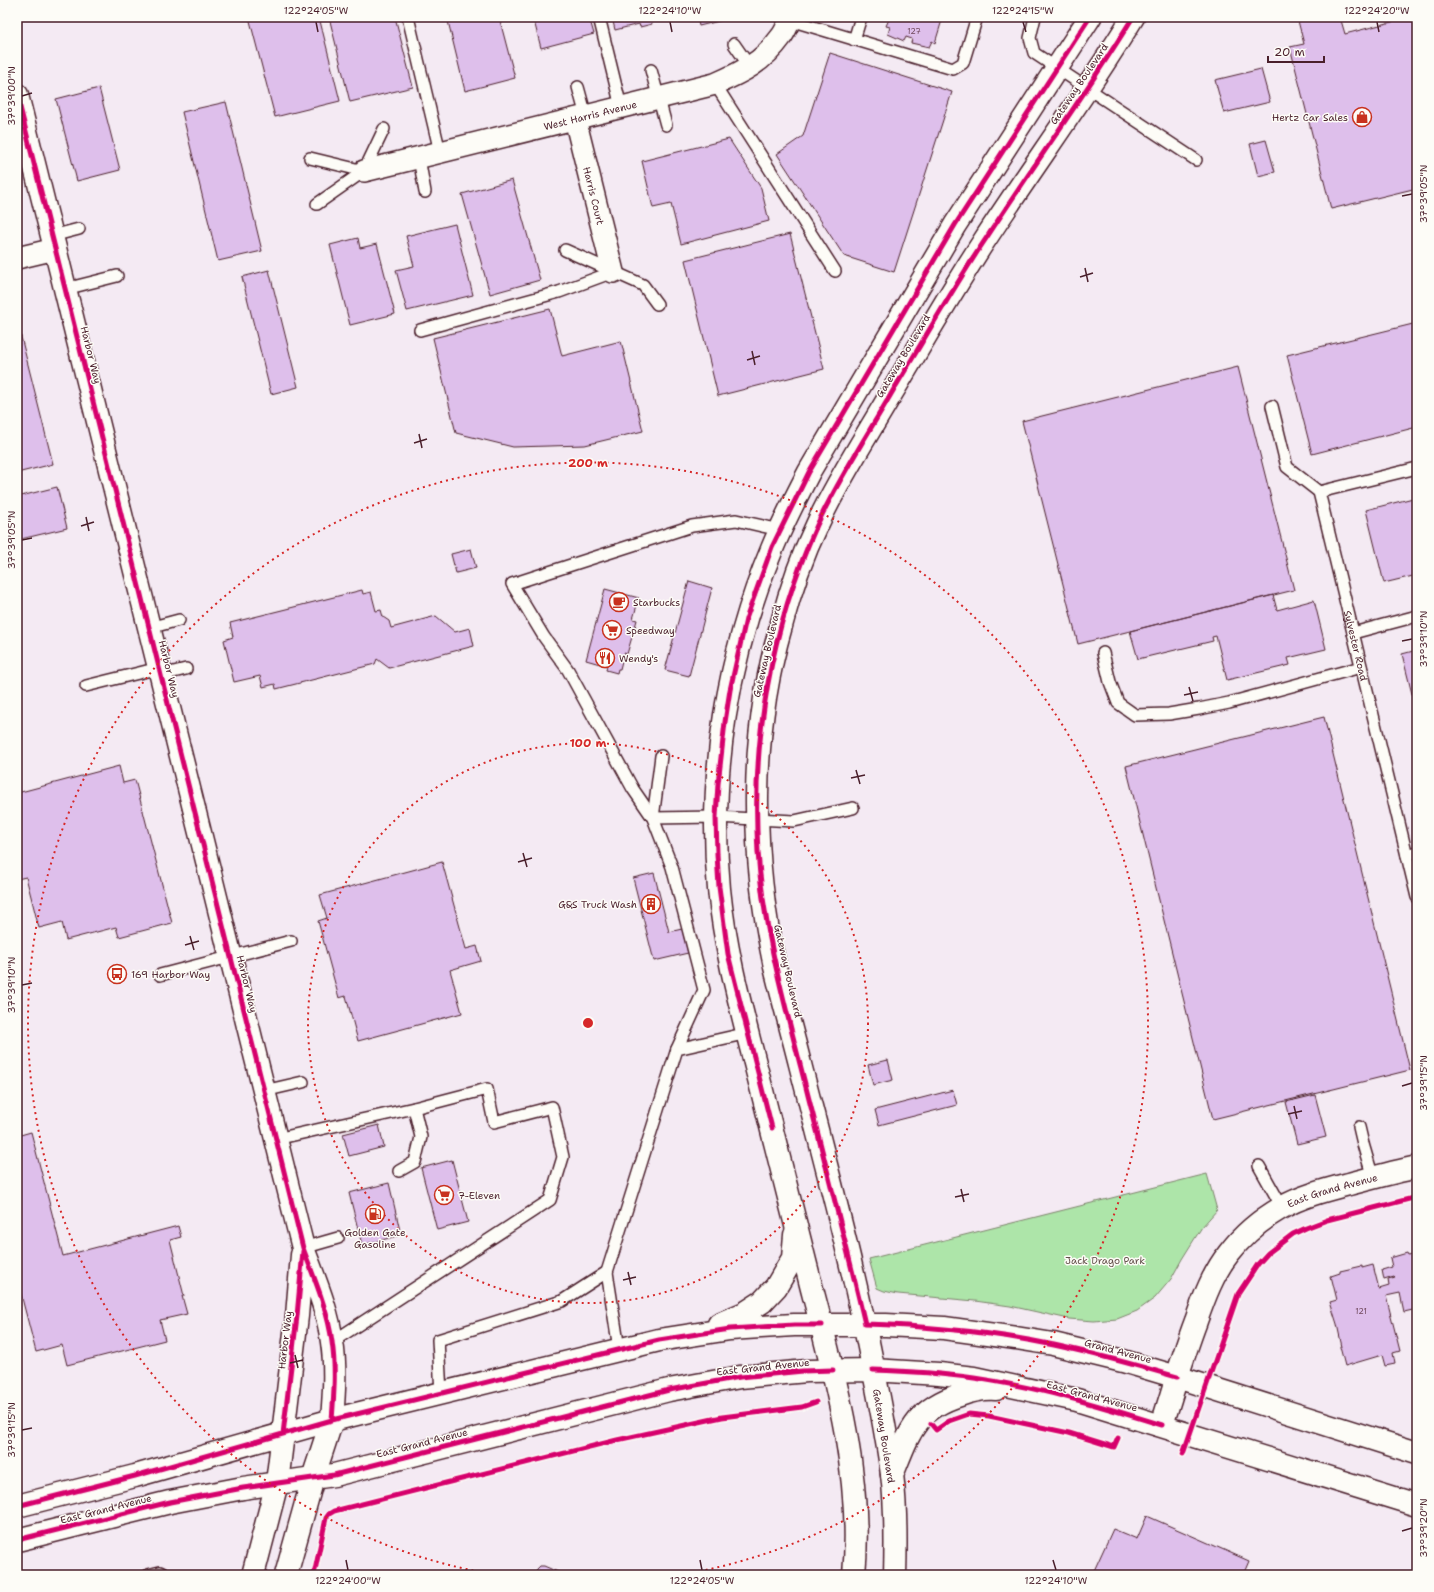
<svg xmlns="http://www.w3.org/2000/svg" width="1434" height="1592" font-family="'Shantell Sans',sans-serif">
	<style>
		.green { fill: #ade5a9; stroke: #7c826a }
		.building { fill: #debfeb; stroke: #4a1f2b }
		.lines { fill: none; stroke-linecap: round; stroke-linejoin: round }
		.service-casing { stroke: #4a1f2b; stroke-width: 14 }
		.minor-casing { stroke: #4a1f2b; stroke-width: 24 }
		.tertiary-casing { stroke: #4a1f2b; stroke-width: 25 }
		.secondary-casing { stroke: #4a1f2b; stroke-width: 25 }
		.service { stroke: #fdfcf7; stroke-width: 11 }
		.minor { stroke: #fdfcf7; stroke-width: 21 }
		.tertiary { stroke: #fdfcf7; stroke-width: 22 }
		.secondary { stroke: #fdfcf7; stroke-width: 22 }
		.cycleway-casing { stroke: #fdfcf7; stroke-width: 8 }
		.cycleway { stroke: #d6006c; stroke-width: 5 }
		.ticks { fill: none; stroke: #4a1f2b; stroke-width: 1.5 }
		.ring { fill: none; stroke: #d62828; stroke-width: 2; stroke-dasharray: 2 4 }
		.labels { text-anchor: middle; dominant-baseline: central; stroke-width: 3; stroke-linejoin: round; paint-order: stroke }
		.number-label { font-size: 8px; fill: #6f475b }
		.street-label { font-size: 10px; fill: #4a1f2b; stroke: #fdfcf7 }
		.poi-label { font-size: 10px; fill: #4a1f2b; stroke: #fdfcf7; text-anchor: start }
		.park-label { font-size: 10px; fill: #63504a; stroke: #fdfcf7 }
		.centre { fill: #d62828; stroke: #fdfcf7; stroke-width: 2 }
		.ring-label { font-size: 12px; text-anchor: middle; font-weight: bold; fill: #d62828; stroke: #fdfcf7; stroke-width: 3; stroke-linejoin: round; paint-order: stroke }
		.neatline { fill: none; stroke: #4a1f2b; stroke-width: 1.5 }
		.ticks-label { font-size: 10px; text-anchor: middle; fill: #4a1f2b }
	</style>
	<rect width="100%" height="100%" fill="#f4eaf3"/>
	<filter id="ink" filterUnits="userSpaceOnUse"><feTurbulence type="fractalNoise" baseFrequency=".025" numOctaves="2"/><feDisplacementMap in="SourceGraphic" scale="8" xChannelSelector="R" yChannelSelector="G"/><feConvolveMatrix kernelMatrix="1 2 1 2 8 2 1 2 1" color-interpolation-filters="sRGB"/></filter>
	<g filter="url(#ink)">
		<!-- green -->
		<path class="green" d="M1207,1174L1217,1210L1202,1227L1182,1259L1171,1279L1155,1298L1137,1311L1117,1319L1094,1321L1069,1319L1010,1306L975,1301L898,1294L884,1291L877,1288L869,1259Z"/>
		<!-- building -->
		<path class="building" d="M249,17H319L340,101L275,117Z
			M329,17H395L413,87L350,102Z
			M447,17H499L515,78L465,91Z
			M533,17H589L594,34L541,48Z
			M612,17H664L651,20L652,24L640,27L639,24L615,30Z
			M697,17H735L699,26Z
			M890,17H940L942,20L935,43L932,41L929,47L911,43L912,39L906,37L904,41L888,34L890,27L886,26Z
			M1297,17H1340L1345,34L1411,17H1417V188L1331,209L1290,47L1304,44Z
			M830,53L952,92L894,272L844,256L777,154L803,136Z
			M1261,69L1270,102L1224,113L1215,80Z
			M99,88L120,170L77,181L56,99Z
			M226,102L262,251L218,261L182,112Z
			M729,139L761,188L769,221L681,244L671,204L653,208L642,161Z
			M1266,140L1275,172L1258,176L1250,144Z
			M512,180L540,280L490,294L462,194Z
			M455,224L473,295L407,311L396,270L414,266L406,236Z
			M790,234L824,369L718,396L685,260Z
			M358,238L360,248L377,244L395,314L350,325L330,245Z
			M269,270L298,387L271,394L242,277Z
			M550,309L562,356L621,341L643,431L585,445L513,447L456,433L433,338Z
			M17,321L53,464L17,473Z
			M1417,323V427L1312,454L1287,355Z
			M1238,367L1294,590L1078,644L1022,421Z
			M57,487L67,528L17,540V497Z
			M1417,497V575L1384,583L1366,510Z
			M471,549L476,568L456,573L451,554Z
			M689,581L712,588L689,676L665,670Z
			M605,589L639,598L633,619L637,620L627,654L624,653L620,669H618L617,673L606,670L607,666L586,660Z
			M362,590L363,594L371,592L376,611L381,610L383,617L389,621L391,628L436,616L455,632L470,628L474,646L389,668L377,659L375,664L276,689L275,684L263,687L260,676L234,682L224,640L233,637L230,623Z
			M1273,595L1277,610L1314,600L1326,649L1288,658L1290,665L1227,680L1216,636L1212,637L1213,641L1138,659L1130,631Z
			M1417,650V714L1402,654Z
			M1324,717L1410,1070L1213,1119L1126,766Z
			M119,766L123,783L135,780L172,923L119,937L116,927L66,940L62,922L39,928L26,877L17,879V793Z
			M442,862L466,949L477,946L481,961L450,970L462,1013L358,1041L346,996L339,998L318,921L327,918L320,895Z
			M654,873L669,932L682,929L688,953L654,961L633,878Z
			M888,1060L893,1080L873,1085L868,1065Z
			M953,1090L957,1105L879,1125L875,1110Z
			M1315,1095L1326,1137L1297,1144L1286,1102Z
			M379,1125L384,1147L349,1156L343,1134Z
			M31,1132L63,1256L178,1226L181,1237L170,1240L184,1296H182L187,1314L160,1320L165,1340L67,1365L62,1345L36,1352L17,1279V1136Z
			M452,1160L468,1222L437,1230L421,1168Z
			M389,1183L401,1235L362,1245L349,1193Z
			M1417,1252V1309L1404,1312L1400,1293L1386,1296L1400,1351L1393,1353L1395,1364L1385,1366L1382,1355L1345,1366L1340,1347H1342L1337,1324L1330,1302L1337,1300L1331,1276L1340,1273V1271L1362,1266V1268L1373,1265L1379,1289L1389,1286L1388,1280L1395,1278L1394,1277L1384,1280L1382,1270L1392,1267L1390,1258L1407,1253L1408,1255Z
			M1147,1516L1249,1561L1243,1575H1092L1113,1529L1137,1539Z
			M540,1566H544L565,1575H534L537,1569Z"/>
		<g class="lines">
			<defs>
				<g id="service">
					<path d="M408,17L440,152"/>
					<path d="M599,17L621,107"/>
					<path d="M1035,17L1030,38L1034,53L1196,160"/>
					<path d="M790,20L953,69L963,63L977,17"/>
					<path d="M854,40L861,17"/>
					<path d="M734,44L750,67"/>
					<path d="M651,70L666,125"/>
					<path d="M715,84L835,271"/>
					<path d="M578,87L586,116"/>
					<path d="M310,158L364,171"/>
					<path d="M419,158L425,192"/>
					<path d="M317,204L364,171L384,129"/>
					<path d="M52,236L79,229"/>
					<path d="M565,250L643,285L657,304"/>
					<path d="M65,289L117,276"/>
					<path d="M420,330L559,292L613,272"/>
					<path d="M1272,406L1287,467L1319,492"/>
					<path id="s1" d="M1417,468L1319,492L1417,897"/>
					<path d="M149,628L179,620"/>
					<path d="M1353,633L1417,616"/>
					<path d="M1103,653L1110,682L1118,703L1135,715L1169,714L1199,709L1229,703L1361,667"/>
					<path d="M161,675L186,669"/>
					<path d="M86,686L159,668"/>
					<path d="M661,756L653,818L716,817L794,821L853,808"/>
					<path d="M1407,855L1417,852"/>
					<path d="M160,975L291,941"/>
					<path d="M677,1049L704,990L672,867L653,818L633,789L568,670L544,637L512,584L692,526L736,520L780,530"/>
					<path d="M264,1091L303,1082"/>
					<path d="M1359,1127L1363,1144L1373,1178"/>
					<path d="M276,1139L414,1108L487,1089L494,1122L552,1107L563,1157L550,1200L332,1342"/>
					<path d="M1259,1166L1282,1207"/>
					<path d="M399,1171L415,1162L421,1137L414,1108"/>
					<path d="M303,1248L338,1238"/>
					<path d="M619,1349L607,1272L677,1049L748,1033"/>
					<path d="M441,1393L438,1340L562,1301L607,1272"/>
					<path d="M148,1575L160,1572L166,1575"/>
				</g>
				<g id="minor">
					<path id="s2" d="M575,119L613,272"/>
					<path id="s3" d="M364,171L715,84C743,72 763,62 781,37C786,31 788,23 792,17"/>
					<path d="M17,258L55,249"/>
				</g>
				<path id="tertiary" d="M17,95L303,1248C314,1278 328,1310 332,1342C336,1368 334,1394 332,1420
					M283,1434L297,1316L302,1255"/>
				<g id="secondary">
					<path d="M719,1324L745,1313L762,1302L776,1287L793,1258L795,1235"/>
					<path id="s4" d="M1162,1425C1173,1390 1183,1355 1196,1321C1204,1298 1213,1273 1229,1253C1242,1236 1262,1219 1281,1208C1302,1196 1326,1190 1349,1184C1372,1178 1394,1172 1417,1167"/>
					<path d="M892,1475C908,1436 914,1409 960,1395C971,1391 984,1388 996,1389"/>
					<path d="M17,1506L135,1476L332,1420L659,1340L730,1329L794,1325H886L944,1328L1016,1338L1053,1344L1123,1361L1177,1377L1417,1453"/>
					<path d="M17,1540L170,1502L243,1488L334,1475L669,1390L740,1377L807,1371L873,1370L939,1374L974,1378L1077,1400L1417,1505"/>
					<path d="M253,1575L277,1483L283,1434"/>
					<path d="M286,1575L313,1478L332,1420"/>
					<path d="M854,1575C863,1480 836,1380 812,1289C794,1215 775,1141 756,1067C741,1008 725,950 719,889C708,775 728,654 772,549C783,522 796,497 809,472L955,225L1090,17"/>
					<path d="M895,1575C896,1542 896,1507 892,1474C887,1438 880,1402 873,1367C853,1265 826,1165 800,1064C792,1032 783,1000 775,967C751,855 749,737 781,626C790,591 802,556 818,523C838,480 864,440 888,399C920,346 950,293 984,241C1033,166 1086,94 1133,17"/>
				</g>
			</defs>
			<!-- service casing -->
			<use href="#service" class="service-casing"/>
			<!-- minor casing -->
			<use href="#minor" class="minor-casing"/>
			<!-- tertiary casing -->
			<use href="#tertiary" class="tertiary-casing"/>
			<!-- secondary casing -->
			<use href="#secondary" class="secondary-casing"/>
			<!-- service -->
			<use href="#service" class="service"/>
			<!-- minor -->
			<use href="#minor" class="minor"/>
			<!-- tertiary -->
			<use href="#tertiary" class="tertiary"/>
			<!-- secondary -->
			<use href="#secondary" class="secondary"/>
			<defs>
				<path id="cycleway" d="M1133,17C1087,92 1035,163 987,237C954,286 925,338 894,389C868,434 839,478 817,525C771,627 751,741 758,852C763,926 783,997 801,1068C823,1154 845,1239 865,1324C928,1326 992,1332 1054,1345C1096,1354 1136,1365 1177,1377
					M17,95L303,1248C314,1278 328,1310 332,1342C336,1368 334,1394 332,1420
					M772,1128L728,954L719,887L717,854L716,817L718,784L725,722L730,690L746,619L772,547L809,472L955,225L1090,17
					M873,1370C907,1371 940,1373 974,1378C1038,1387 1101,1406 1162,1425
					M931,1424L936,1430L949,1421L969,1414L989,1416L1069,1433L1114,1447L1118,1438
					M283,1434L297,1316L303,1251
					M1183,1454L1238,1294L1258,1264L1268,1253L1293,1234L1306,1228L1327,1220L1417,1197
					M17,1506L135,1476L332,1420L659,1340L730,1329L794,1325H822
					M17,1540L170,1502L243,1488L334,1475L669,1390L740,1377L803,1371L833,1370
					M314,1575L326,1518L329,1514L334,1511L617,1440L722,1417L802,1407L816,1402"/>
			</defs>
			<!-- cycleway casing -->
			<use href="#cycleway" class="cycleway-casing"/>
			<!-- cycleway -->
			<use href="#cycleway" class="cycleway"/>
		</g>
	</g>
	<!-- ticks -->
	<path class="ticks" d="M316,22L318,32M670,22L672,32M1023,22L1026,32M1377,22L1379,32M22,96L32,93M1402,196L1412,194M1085,268L1088,282M1080,277L1093,273M752,351L755,365M747,360L760,356M419,434L422,448M414,443L427,439M86,517L89,531M81,526L94,522M22,540L32,538M1402,641L1412,639M1189,687L1193,701M1184,695L1198,692M856,770L860,784M851,778L865,775M523,853L527,867M518,862L532,858M190,936L194,950M185,945L199,941M22,985L32,983M1402,1086L1412,1083M1294,1106L1297,1119M1288,1114L1302,1111M961,1189L964,1202M955,1197L969,1194M628,1272L631,1285M623,1280L636,1277M295,1355L298,1368M290,1363L303,1360M22,1430L32,1428M1402,1531L1412,1528M346,1560L348,1570M700,1560L702,1570M1053,1560L1056,1570"/>
	<!-- distance rings -->
	<g class="ring">
		<circle cx="588" cy="1023" r="280"/>
		<path d="M491 1574A560 560 0 1 1 685 1574"/>
	</g>
	<!-- icons -->
	<defs>
		<symbol id="shop-ring" viewBox="-11 -11 22 22"><circle r="9.5" fill="#fdfcf7" stroke="#c8321e" stroke-width="1.5"/><path d="M-5-2.5h2.3a2.7 3.5 0 0 1 5.4 0H5L5.5 6h-11ZM-1.5-2.5h3a1.5 2.3 0 0 0-3 0Z" fill="#c8321e"/></symbol>
		<symbol id="cafe-ring" viewBox="-11 -11 22 22"><circle r="9.5" fill="#fdfcf7" stroke="#c8321e" stroke-width="1.5"/><path d="M-5.5-4.5H6V0H3Q3 3.5 0 3.5H-2.5Q-5.5 3.5-5.5 0ZM3-3.2v2h1.7v-2ZM-6 4.5H4V6H-6Z" fill="#c8321e"/></symbol>
		<symbol id="supermarket-ring" viewBox="-11 -11 22 22"><circle r="9.5" fill="#fdfcf7" stroke="#c8321e" stroke-width="1.5"/><path d="M-6-5.5h2.5l.6 2H6L4.5 2H-2.5L-4.4-4H-6ZM-1.5 3.2a1.3 1.3 0 1 0 .1 0ZM3 3.2a1.3 1.3 0 1 0 .1 0Z" fill="#c8321e"/></symbol>
		<symbol id="restaurant-ring" viewBox="-11 -11 22 22"><circle r="9.5" fill="#fdfcf7" stroke="#c8321e" stroke-width="1.5"/><path d="M-5-6h1v4h1v-4h1v4h1v-4h1v5L-1.5 .5V6h-2V.5L-5-1ZM5-6V6H3V1.5H1.5Q1.5-4 5-6Z" fill="#c8321e"/></symbol>
		<symbol id="building-ring" viewBox="-11 -11 22 22"><circle r="9.5" fill="#fdfcf7" stroke="#c8321e" stroke-width="1.5"/><path d="M-4-6H4V6H1V3H-1V6H-4ZM-2.5-4.3h1.7v1.8h-1.7ZM.8-4.3h1.7v1.8H.8ZM-2.5-1h1.7V.8h-1.7ZM.8-1h1.7V.8H.8Z" fill="#c8321e"/></symbol>
		<symbol id="bus-ring" viewBox="-11 -11 22 22"><circle r="9.5" fill="#fdfcf7" stroke="#c8321e" stroke-width="1.5"/><path d="M-5-6H5V4H4V6H2V4H-2V6H-4V4H-5ZM-3.5-4V0h7V-4ZM-3.5 1.2v1.5H-2V1.2ZM2 1.2v1.5H3.5V1.2Z" fill="#c8321e"/></symbol>
		<symbol id="fuel-ring" viewBox="-11 -11 22 22"><circle r="9.5" fill="#fdfcf7" stroke="#c8321e" stroke-width="1.5"/><path d="M-5.5-6h7V0h2V4h1.3V-2.5L3-4.5l.8-.8L6-3V5H2.5V1h-1V6h-7ZM-4.2-4.7v3.2H.2V-4.7Z" fill="#c8321e"/></symbol>
	</defs>
	<g fill-rule="evenodd">
		<use href="#shop-ring" x="1351" y="106" width="22" height="22"/>
		<use href="#cafe-ring" x="608" y="591" width="22" height="22"/>
		<use href="#supermarket-ring" x="601" y="619" width="22" height="22"/>
		<use href="#restaurant-ring" x="594" y="647" width="22" height="22"/>
		<use href="#building-ring" x="640" y="893" width="22" height="22"/>
		<use href="#bus-ring" x="106" y="963" width="22" height="22"/>
		<use href="#supermarket-ring" x="433" y="1184" width="22" height="22"/>
		<use href="#fuel-ring" x="364" y="1203" width="22" height="22"/>
	</g>
	<g class="labels">
		<!-- number labels -->
		<g class="number-label">
			<text x="914" y="31">127</text>
			<text x="1361" y="1311">121</text>
		</g>
		<!-- street labels -->
		<g class="street-label">
			<text transform="translate(1079 84) rotate(-56)">Gateway Boulevard</text>
			<text stroke="none"><textPath href="#s3" startOffset="233">West Harris Avenue</textPath></text>
			<text stroke="none"><textPath href="#s2" startOffset="79">Harris Court</textPath></text>
			<text transform="translate(91 355) rotate(76)">Harbor Way</text>
			<text transform="translate(903 356) rotate(-59)">Gateway Boulevard</text>
			<text stroke="none"><textPath href="#s1" startOffset="259">Sylvester Road</textPath></text>
			<text transform="translate(767 651) rotate(-77)">Gateway Boulevard</text>
			<text transform="translate(169 669) rotate(76)">Harbor Way</text>
			<text transform="translate(788 971) rotate(77)">Gateway Boulevard</text>
			<text transform="translate(247 984) rotate(76)">Harbor Way</text>
			<text stroke="none"><textPath href="#s4" startOffset="309">East Grand Avenue</textPath></text>
			<text transform="translate(285 1340) rotate(-83)">Harbor Way</text>
			<text transform="translate(1118 1351) rotate(15)">Grand Avenue</text>
			<text transform="translate(763 1367) rotate(-6)">East Grand Avenue</text>
			<text transform="translate(1092 1396) rotate(15)">East Grand Avenue</text>
			<text transform="translate(884 1436) rotate(81)">Gateway Boulevard</text>
			<text transform="translate(422 1443) rotate(-14)">East Grand Avenue</text>
			<text transform="translate(106 1509) rotate(-14)">East Grand Avenue</text>
		</g>
		<!-- poi labels -->
		<g class="poi-label">
			<text x="1348" y="117" text-anchor="end">Hertz Car Sales</text>
			<text x="633" y="602">Starbucks</text>
			<text x="626" y="630">Speedway</text>
			<text x="619" y="658">Wendy's</text>
			<text x="637" y="904" text-anchor="end">G&amp;S Truck Wash</text>
			<text x="131" y="974">169 Harbor Way</text>
			<text x="458" y="1195">7-Eleven</text>
			<text x="375" y="1232" text-anchor="middle">Golden Gate<tspan x="375" dy="12">Gasoline</tspan></text>
		</g>
		<!-- park labels -->
		<g class="park-label">
			<text x="1105" y="1260">Jack Drago Park</text>
		</g>
	</g>
	<circle cx="588" cy="1023" r="6" class="centre"/>
	<g class="ring-label">
		<text x="588" y="467">200 m</text>
		<text x="588" y="747">100 m</text>
	</g>
	<!-- margin -->
	<rect width="1434" height="1592" fill="none" stroke="#fdfcf7" stroke-width="44"/>
	<!-- scale -->
	<path d="M1268 56v6h56v-6" fill="none" stroke="#4a1f2b" stroke-width="2"/>
	<text x="1274" y="56" font-size="12" fill="#4a1f2b" stroke="#fdfcf7" stroke-width="3" paint-order="stroke">20 m</text>
	<rect x="22" y="22" width="1390" height="1548" class="neatline"/>
	<g class="ticks-label">
		<text x="316" y="14">122°24'05"W</text>
		<text x="670" y="14">122°24'10"W</text>
		<text x="1023" y="14">122°24'15"W</text>
		<text x="1377" y="14">122°24'20"W</text>
		<text transform="translate(11 96) rotate(-90)" y="4">37°39'00"N</text>
		<text transform="translate(1423 194) rotate(-90)" y="4">37°39'05"N</text>
		<text transform="translate(11 540) rotate(-90)" y="4">37°39'05"N</text>
		<text transform="translate(1423 639) rotate(-90)" y="4">37°39'10"N</text>
		<text transform="translate(11 985) rotate(-90)" y="4">37°39'10"N</text>
		<text transform="translate(1423 1083) rotate(-90)" y="4">37°39'15"N</text>
		<text transform="translate(11 1430) rotate(-90)" y="4">37°39'15"N</text>
		<text transform="translate(1423 1528) rotate(-90)" y="4">37°39'20"N</text>
		<text x="348" y="1584">122°24'00"W</text>
		<text x="702" y="1584">122°24'05"W</text>
		<text x="1056" y="1584">122°24'10"W</text>
	</g>
</svg>
